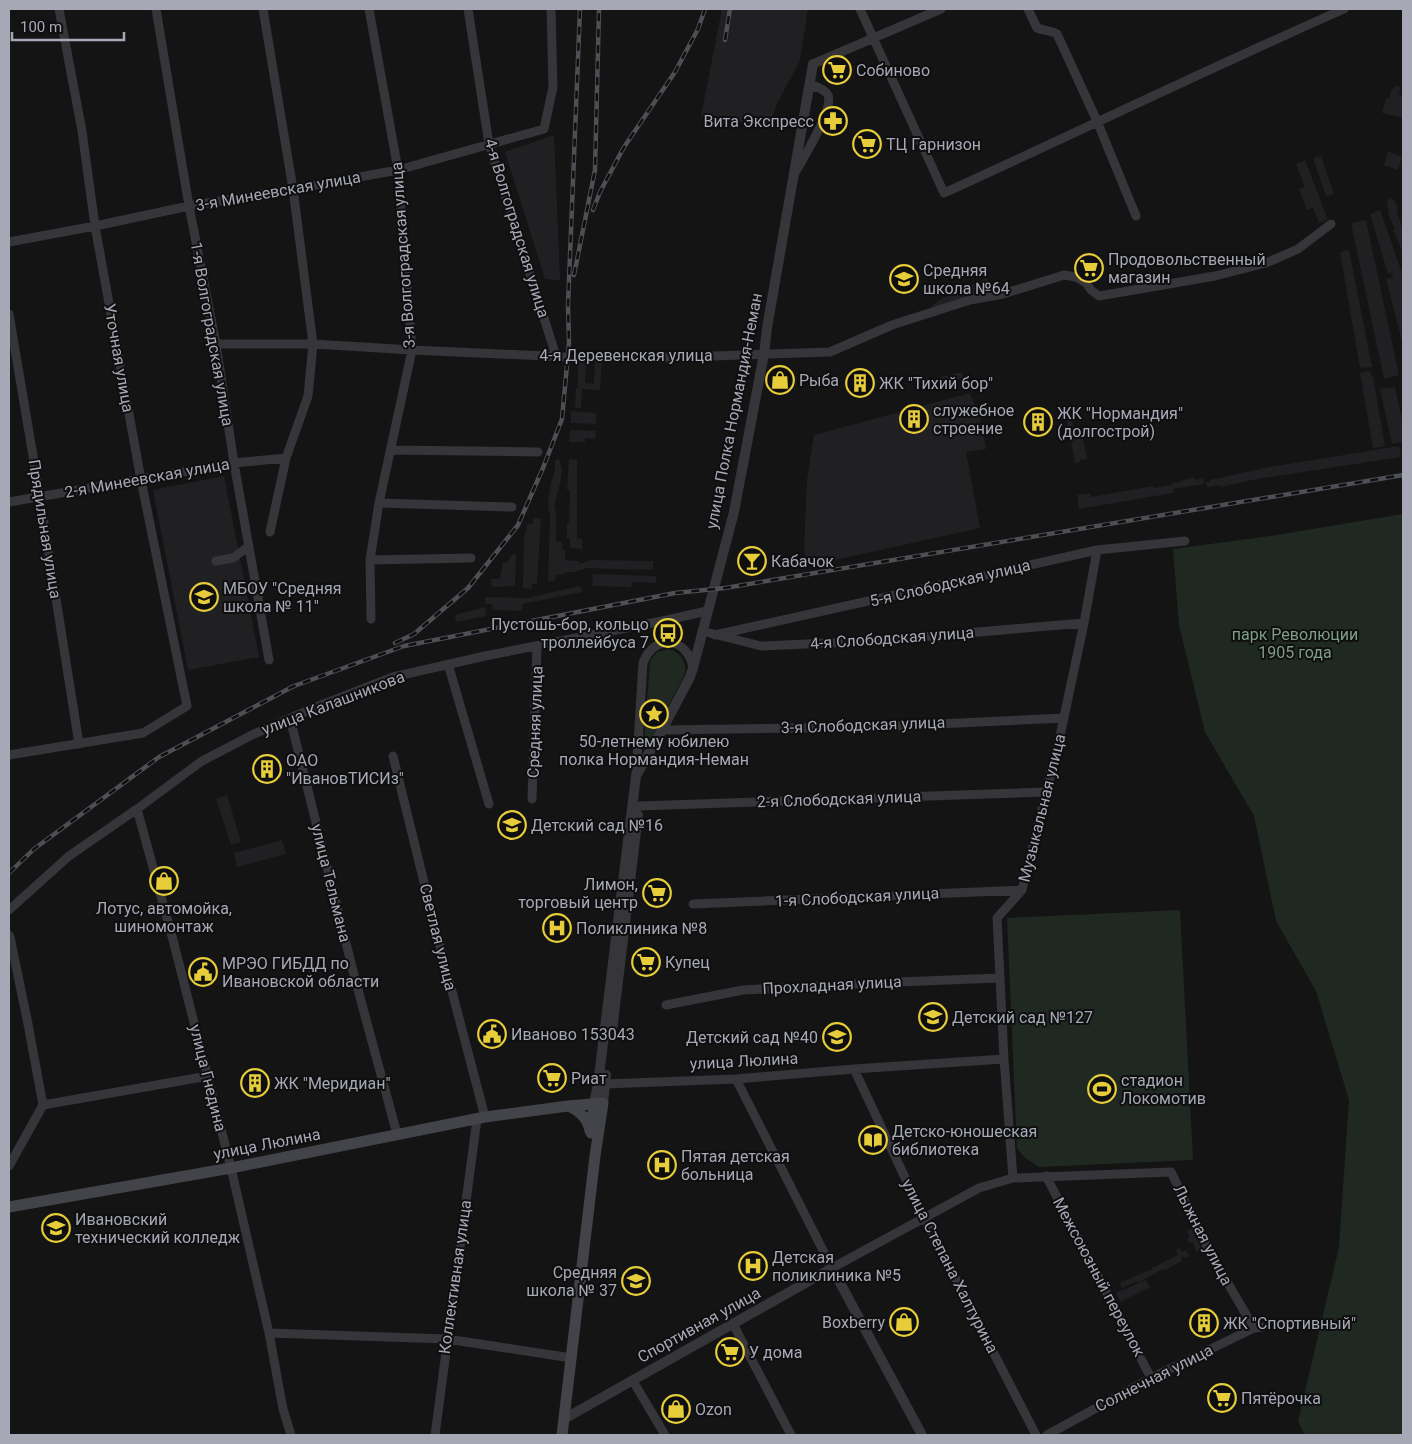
<svg xmlns="http://www.w3.org/2000/svg" width="1412" height="1444" font-family="Roboto,sans-serif">
	<style>
		.built { fill: #202022 }
		.green { fill: #202822 }
		.lines { fill: none; stroke-linecap: round; stroke-linejoin: round }
		.minor { stroke: #35353a; stroke-width: 9 }
		.tertiary { stroke: #35353a; stroke-width: 10 }
		.secondary { stroke: #43434a; stroke-width: 11 }
		.rail-casing { stroke: #4e4e55; stroke-width: 4.5 }
		.rail { stroke: #0f0f10; stroke-width: 2.5; stroke-dasharray: 8; stroke-linecap: butt }
		.labels { text-anchor: middle; dominant-baseline: central; stroke-width: 4; stroke-linejoin: round; paint-order: stroke }
		.poi-label { font-size: 16px; fill: #a6a8b5; stroke: #0f0f10; text-anchor: start }
		.street-label { font-size: 16px; fill: #a6a8b5; stroke: #0f0f10 }
		.park-label { font-size: 16px; fill: #7e9f86; stroke: #0f0f10 }
	</style>
	<rect width="100%" height="100%" fill="#141415"/>
	<!-- built -->
	<path class="built" d="M722,9H808L800,60L777,104L769,127L701,116Z
		M1395,86L1400,87L1399,95L1403,96V118L1382,113L1386,99L1390,97V92Z
		M554,135L560,280L545,279L505,152Z
		M1388,151L1402,157L1398,170L1384,165Z
		M1321,156L1334,194L1326,196L1313,158Z
		M1305,160L1328,220L1319,223L1313,208L1307,210L1299,189L1305,187L1296,164Z
		M1392,198L1398,208L1396,210L1403,230V253L1393,230L1395,229L1388,213L1390,212L1387,207L1388,200Z
		M1380,210L1403,276V345L1386,279L1393,277L1392,273L1388,274L1370,214Z
		M1366,220L1399,375L1384,379L1351,223Z
		M1349,250L1372,367L1360,368L1340,252Z
		M987,278L991,287L933,310L932,305L937,303V301Z
		M595,361H602L600,390L582,389L581,408H575L576,388H578V362H586L585,383L594,384Z
		M1370,371L1371,376H1373L1385,446L1373,448L1360,373Z
		M962,372L963,378L956,380L957,385L942,388L940,377Z
		M1395,387L1403,424V442L1392,444L1380,389Z
		M970,393L980,419L986,449L966,452L980,528L807,566L804,548L807,480L814,435Z
		M1070,409L1074,431L1081,430L1087,459L1080,460V462L1075,463L1065,410Z
		M571,411L596,413V424L571,423Z
		M570,430L596,431L595,439L585,438V442H569Z
		M1399,446L1401,457L1257,479L1220,487V485L1207,487L1206,482H1210V480L1264,468Z
		M559,459L562,469L561,480L554,506L556,514V541L562,542V549L565,550V560L578,561L579,563H584V562H588V560L653,561V570L584,568L583,570H578L577,572H566L565,574L556,575L555,581H548L550,514H549L548,500L552,479L553,478L555,469V460Z
		M569,459L577,460V538L582,539V549L570,548V539L567,538V523H569L570,491L567,490Z
		M224,476L259,657L188,670L153,490Z
		M1193,477L1195,480L1203,478L1204,484L1173,489V493L1079,509L1077,495L1090,493L1091,497L1153,486L1154,488L1172,485L1173,483L1180,482V481Z
		M533,518H541L537,584H532V589L523,588L524,538L526,531L527,524H533Z
		M512,554H516L515,586L492,587L491,579H500L501,570H502V563L508,562Z
		M593,574L656,576V583L632,582L631,587L592,586Z
		M580,586L582,592L522,604V611L493,610L492,604H485V597L527,598Z
		M485,607L486,616L456,622L455,615Z
		M227,795L241,842L231,845L216,799Z
		M282,840L286,854L237,867L234,853Z
		M1193,1228L1202,1244L1200,1245L1202,1249L1196,1252L1193,1242L1190,1244L1187,1239L1190,1237L1187,1231Z
		M1180,1248L1182,1252L1186,1250L1189,1256L1186,1258L1184,1256L1181,1258L1182,1261L1165,1270L1164,1269L1159,1271L1138,1283L1137,1281L1122,1288L1120,1283L1152,1269V1268L1178,1255L1176,1250Z
		M1146,1280L1150,1287L1120,1302L1116,1293Z"/>
	<!-- green -->
	<path class="green" d="M1403,514V1435H1305L1298,1421L1339,1247L1349,1100L1316,991L1276,921L1254,816L1205,732L1179,625L1173,549L1270,536Z
		M669,649C682,653 688,663 684,676L649,743L646,744L644,741L650,661L657,652Z
		M1180,910L1193,1160L1039,1167L1024,1157L1017,1148L1007,918Z"/>
	<g class="lines">
		<!-- minor -->
		<path class="minor" d="M156,9L189,206L216,344L234,463L269,660
			M263,9L293,189L313,344L308,396L286,458L270,532
			M369,9L398,170L412,350L379,503L370,560L371,619
			M468,9L489,144L556,356
			M860,9L944,193C1078,132 1210,68 1344,9
			M1028,9L1037,28C1044,31 1050,30 1057,34L1097,121L1136,216
			M813,64L941,9
			M795,173C803,158 834,110 828,95C825,90 820,88 815,86L808,90
			M9,242L95,226L189,206L293,189L398,170L544,129L553,87L551,9
			M9,314L40,497L79,744
			M216,344H313L412,350L568,357L656,358L830,352L892,325L970,300L1003,294L1064,275L1076,277L1086,283L1091,290L1099,296L1215,276L1266,263L1298,249L1331,224
			M391,450L538,452
			M9,502L234,463L286,458
			M379,503L512,507
			M370,560L471,558
			M216,561L233,558L249,546
			M702,631L761,646L873,641L1084,623
			M715,635L1097,550L1185,541
			M448,664L489,804
			M290,718L354,975L397,1134
			M662,730L873,727L1064,718
			M9,755L143,733L187,706L141,480L95,226L82,131L59,9
			M393,756L434,923L485,1117
			M636,775L643,663C654,633 688,637 693,668
			M532,799L537,646
			M639,806L1046,792
			M137,809L173,940L231,1168L269,1333L283,1409L291,1435
			M693,904L1022,890
			M9,910L69,856L137,809L202,761L254,734L316,707L393,677L485,656L667,620L707,611
			M9,935L10,937L28,1024L43,1105L9,1166
			M666,1005L743,990L873,983L999,978
			M854,1069L924,1218L1036,1435
			M736,1079L832,1268L979,1188L1013,1178L1171,1172L1209,1251L1254,1328
			M605,1084L736,1079L854,1069L1004,1059
			M43,1105L208,1076
			M1046,1176L1151,1378
			M1013,1178L1004,1059L997,918L1022,890L1060,736L1084,623L1097,550
			M733,1324L791,1435
			M269,1333L447,1339L565,1357
			M633,1381L665,1435
			M435,1435L477,1119
			M1047,1435L1151,1378L1254,1328L1262,1327"/>
		<!-- tertiary -->
		<path class="tertiary" d="M612,1031L638,815
			M594,1103L598,1084L636,776L662,730L690,677L693,668L734,512L764,354L767,328L813,64
			M603,1103L606,1075
			M564,1419L832,1268L922,1435"/>
		<!-- secondary -->
		<path class="secondary" d="M568,1106C580,1111 588,1118 590,1131
			M591,1133L594,1103
			M9,1207L231,1168L485,1117L568,1106L603,1103L595,1156L562,1435"/>
		<defs>
			<path id="rail" d="M725,40L730,9
				M593,210L600,192L624,147L675,72L698,29L705,9
				M574,275L595,170L599,9
				M395,643L414,634L468,588L518,525L543,468L562,419L569,343L568,305L580,9
				M9,873L34,849L159,757L294,686L404,646L675,593L725,588L1403,475"/>
		</defs>
		<!-- rail casing -->
		<use href="#rail" class="rail-casing"/>
		<!-- rail -->
		<use href="#rail" class="rail"/>
	</g>
	<!-- icons -->
	<defs>
		<symbol id="supermarket-ring" viewBox="-11 -11 22 22"><circle r="9.5" fill="#0f0f10" stroke="#e7cd3a" stroke-width="1.5"/><path d="M-6-5.5h2.5l.6 2H6L4.5 2H-2.5L-4.4-4H-6ZM-1.5 3.2a1.3 1.3 0 1 0 .1 0ZM3 3.2a1.3 1.3 0 1 0 .1 0Z" fill="#e7cd3a"/></symbol>
		<symbol id="pharmacy-ring" viewBox="-11 -11 22 22"><circle r="9.5" fill="#0f0f10" stroke="#e7cd3a" stroke-width="1.5"/><path d="M-2-6h4v4h4v4h-4v4h-4v-4h-4v-4h4Z" fill="#e7cd3a"/></symbol>
		<symbol id="school-ring" viewBox="-11 -11 22 22"><circle r="9.5" fill="#0f0f10" stroke="#e7cd3a" stroke-width="1.5"/><path d="M0-5L7-2L0 1L-7-2ZM-4 1L0 2.5L4 1V4Q0 6-4 4Z" fill="#e7cd3a"/></symbol>
		<symbol id="shop-ring" viewBox="-11 -11 22 22"><circle r="9.5" fill="#0f0f10" stroke="#e7cd3a" stroke-width="1.5"/><path d="M-5-2.5h2.3a2.7 3.5 0 0 1 5.4 0H5L5.5 6h-11ZM-1.5-2.5h3a1.5 2.3 0 0 0-3 0Z" fill="#e7cd3a"/></symbol>
		<symbol id="building-ring" viewBox="-11 -11 22 22"><circle r="9.5" fill="#0f0f10" stroke="#e7cd3a" stroke-width="1.5"/><path d="M-4-6H4V6H1V3H-1V6H-4ZM-2.5-4.3h1.7v1.8h-1.7ZM.8-4.3h1.7v1.8H.8ZM-2.5-1h1.7V.8h-1.7ZM.8-1h1.7V.8H.8Z" fill="#e7cd3a"/></symbol>
		<symbol id="bar-ring" viewBox="-11 -11 22 22"><circle r="9.5" fill="#0f0f10" stroke="#e7cd3a" stroke-width="1.5"/><path d="M-6-5H6L.8 .8V4.5H3.5V6h-7V4.5H-.8V.8Z" fill="#e7cd3a"/></symbol>
		<symbol id="bus-ring" viewBox="-11 -11 22 22"><circle r="9.5" fill="#0f0f10" stroke="#e7cd3a" stroke-width="1.5"/><path d="M-5-6H5V4H4V6H2V4H-2V6H-4V4H-5ZM-3.5-4V0h7V-4ZM-3.5 1.2v1.5H-2V1.2ZM2 1.2v1.5H3.5V1.2Z" fill="#e7cd3a"/></symbol>
		<symbol id="sight-ring" viewBox="-11 -11 22 22"><circle r="9.5" fill="#0f0f10" stroke="#e7cd3a" stroke-width="1.5"/><path d="M0-6L1.8-2.2L6-1.7L2.9 1.2L3.7 5.4L0 3.3L-3.7 5.4L-2.9 1.2L-6-1.7L-1.8-2.2Z" fill="#e7cd3a"/></symbol>
		<symbol id="hospital-ring" viewBox="-11 -11 22 22"><circle r="9.5" fill="#0f0f10" stroke="#e7cd3a" stroke-width="1.5"/><path d="M-5-5h3v3.5h4V-5h3V5h-3V1.5h-4V5h-3Z" fill="#e7cd3a"/></symbol>
		<symbol id="civic-ring" viewBox="-11 -11 22 22"><circle r="9.5" fill="#0f0f10" stroke="#e7cd3a" stroke-width="1.5"/><path d="M-.6-6.5H3V-4.5H.6V-3L4-1V1h2V6H-6V1h2V-1L-.6-3ZM-1.2 2.5V6h2.4V2.5Z" fill="#e7cd3a"/></symbol>
		<symbol id="stadium-ring" viewBox="-11 -11 22 22"><circle r="9.5" fill="#0f0f10" stroke="#e7cd3a" stroke-width="1.5"/><path d="M0-5a6.5 5 0 1 0 0 10a6.5 5 0 1 0 0-10ZM-3.5-1.8h7v3.6h-7Z" fill="#e7cd3a"/></symbol>
		<symbol id="library-ring" viewBox="-11 -11 22 22"><circle r="9.5" fill="#0f0f10" stroke="#e7cd3a" stroke-width="1.5"/><path d="M-6-4Q-3-5.5-.7-3.5V5Q-3 3-6 4ZM6-4Q3-5.5 .7-3.5V5Q3 3 6 4Z" fill="#e7cd3a"/></symbol>
		<symbol id="university-ring" viewBox="-11 -11 22 22"><circle r="9.5" fill="#0f0f10" stroke="#e7cd3a" stroke-width="1.5"/><path d="M0-5L7-2L0 1L-7-2ZM-4 1L0 2.5L4 1V4Q0 6-4 4Z" fill="#e7cd3a"/></symbol>
	</defs>
	<g fill-rule="evenodd">
		<use href="#supermarket-ring" x="821" y="54" width="32" height="32"/>
		<use href="#pharmacy-ring" x="817" y="105" width="32" height="32"/>
		<use href="#supermarket-ring" x="851" y="128" width="32" height="32"/>
		<use href="#supermarket-ring" x="1073" y="252" width="32" height="32"/>
		<use href="#school-ring" x="888" y="263" width="32" height="32"/>
		<use href="#shop-ring" x="764" y="364" width="32" height="32"/>
		<use href="#building-ring" x="844" y="367" width="32" height="32"/>
		<use href="#building-ring" x="898" y="403" width="32" height="32"/>
		<use href="#building-ring" x="1022" y="406" width="32" height="32"/>
		<use href="#bar-ring" x="736" y="545" width="32" height="32"/>
		<use href="#school-ring" x="188" y="581" width="32" height="32"/>
		<use href="#bus-ring" x="652" y="617" width="32" height="32"/>
		<use href="#sight-ring" x="638" y="698" width="32" height="32"/>
		<use href="#building-ring" x="251" y="753" width="32" height="32"/>
		<use href="#school-ring" x="496" y="809" width="32" height="32"/>
		<use href="#shop-ring" x="148" y="865" width="32" height="32"/>
		<use href="#supermarket-ring" x="641" y="877" width="32" height="32"/>
		<use href="#hospital-ring" x="541" y="912" width="32" height="32"/>
		<use href="#supermarket-ring" x="630" y="946" width="32" height="32"/>
		<use href="#civic-ring" x="187" y="956" width="32" height="32"/>
		<use href="#school-ring" x="917" y="1001" width="32" height="32"/>
		<use href="#civic-ring" x="476" y="1018" width="32" height="32"/>
		<use href="#school-ring" x="821" y="1021" width="32" height="32"/>
		<use href="#supermarket-ring" x="536" y="1062" width="32" height="32"/>
		<use href="#building-ring" x="239" y="1067" width="32" height="32"/>
		<use href="#stadium-ring" x="1086" y="1073" width="32" height="32"/>
		<use href="#library-ring" x="857" y="1124" width="32" height="32"/>
		<use href="#hospital-ring" x="646" y="1149" width="32" height="32"/>
		<use href="#university-ring" x="40" y="1212" width="32" height="32"/>
		<use href="#hospital-ring" x="737" y="1250" width="32" height="32"/>
		<use href="#school-ring" x="620" y="1265" width="32" height="32"/>
		<use href="#shop-ring" x="888" y="1306" width="32" height="32"/>
		<use href="#building-ring" x="1188" y="1307" width="32" height="32"/>
		<use href="#supermarket-ring" x="714" y="1336" width="32" height="32"/>
		<use href="#supermarket-ring" x="1206" y="1382" width="32" height="32"/>
		<use href="#shop-ring" x="660" y="1393" width="32" height="32"/>
	</g>
	<g class="labels">
		<!-- poi labels -->
		<g class="poi-label">
			<text x="856" y="70">Собиново</text>
			<text x="814" y="121" text-anchor="end">Вита Экспресс</text>
			<text x="886" y="144">ТЦ Гарнизон</text>
			<text x="1108" y="259">Продовольственный<tspan x="1108" dy="18">магазин</tspan></text>
			<text x="923" y="270">Средняя<tspan x="923" dy="18">школа №64</tspan></text>
			<text x="799" y="380">Рыба</text>
			<text x="879" y="383">ЖК "Тихий бор"</text>
			<text x="933" y="410">служебное<tspan x="933" dy="18">строение</tspan></text>
			<text x="1057" y="413">ЖК "Нормандия"<tspan x="1057" dy="18">(долгострой)</tspan></text>
			<text x="771" y="561">Кабачок</text>
			<text x="223" y="588">МБОУ "Средняя<tspan x="223" dy="18">школа № 11"</tspan></text>
			<text x="649" y="624" text-anchor="end">Пустошь-бор, кольцо<tspan x="649" dy="18">троллейбуса 7</tspan></text>
			<text x="654" y="741" text-anchor="middle">50-летнему юбилею<tspan x="654" dy="18">полка Нормандия-Неман</tspan></text>
			<text x="286" y="760">ОАО<tspan x="286" dy="18">"ИвановТИСИз"</tspan></text>
			<text x="531" y="825">Детский сад №16</text>
			<text x="638" y="884" text-anchor="end">Лимон,<tspan x="638" dy="18">торговый центр</tspan></text>
			<text x="164" y="908" text-anchor="middle">Лотус, автомойка,<tspan x="164" dy="18">шиномонтаж</tspan></text>
			<text x="576" y="928">Поликлиника №8</text>
			<text x="665" y="962">Купец</text>
			<text x="222" y="963">МРЭО ГИБДД по<tspan x="222" dy="18">Ивановской области</tspan></text>
			<text x="952" y="1017">Детский сад №127</text>
			<text x="511" y="1034">Иваново 153043</text>
			<text x="818" y="1037" text-anchor="end">Детский сад №40</text>
			<text x="571" y="1078">Риат</text>
			<text x="1121" y="1080">стадион<tspan x="1121" dy="18">Локомотив</tspan></text>
			<text x="274" y="1083">ЖК "Меридиан"</text>
			<text x="892" y="1131">Детско-юношеская<tspan x="892" dy="18">библиотека</tspan></text>
			<text x="681" y="1156">Пятая детская<tspan x="681" dy="18">больница</tspan></text>
			<text x="75" y="1219">Ивановский<tspan x="75" dy="18">технический колледж</tspan></text>
			<text x="772" y="1257">Детская<tspan x="772" dy="18">поликлиника №5</tspan></text>
			<text x="617" y="1272" text-anchor="end">Средняя<tspan x="617" dy="18">школа № 37</tspan></text>
			<text x="885" y="1322" text-anchor="end">Boxberry</text>
			<text x="1223" y="1323">ЖК "Спортивный"</text>
			<text x="749" y="1352">У дома</text>
			<text x="1241" y="1398">Пятёрочка</text>
			<text x="695" y="1409">Ozon</text>
		</g>
		<!-- street labels -->
		<g class="street-label">
			<text transform="translate(278 191) rotate(-10)">3-я Минеевская улица</text>
			<text transform="translate(517 228) rotate(73)">4-я Волгоградская улица</text>
			<text transform="translate(403 255) rotate(-94)">3-я Волгоградская улица</text>
			<text transform="translate(212 334) rotate(80)">1-я Волгоградская улица</text>
			<text x="626" y="355">4-я Деревенская улица</text>
			<text transform="translate(119 358) rotate(80)">Уточная улица</text>
			<text transform="translate(734 411) rotate(-79)">улица Полка Нормандия-Неман</text>
			<text transform="translate(147 478) rotate(-10)">2-я Минеевская улица</text>
			<text transform="translate(45 529) rotate(81)">Прядильная улица</text>
			<text transform="translate(950 583) rotate(-13)">5-я Слободская улица</text>
			<text transform="translate(892 638) rotate(-4)">4-я Слободская улица</text>
			<text transform="translate(333 703) rotate(-21)">улица Калашникова</text>
			<text transform="translate(535 722) rotate(-88)">Средняя улица</text>
			<text transform="translate(863 725) rotate(-2)">3-я Слободская улица</text>
			<text transform="translate(839 799) rotate(-2)">2-я Слободская улица</text>
			<text transform="translate(1042 808) rotate(-76)">Музыкальная улица</text>
			<text transform="translate(331 883) rotate(76)">улица Тельмана</text>
			<text transform="translate(857 897) rotate(-3)">1-я Слободская улица</text>
			<text transform="translate(438 937) rotate(76)">Светлая улица</text>
			<text transform="translate(832 985) rotate(-3)">Прохладная улица</text>
			<text transform="translate(744 1061) rotate(-3)">улица Люлина</text>
			<text transform="translate(208 1078) rotate(76)">улица Гнедина</text>
			<text transform="translate(267 1144) rotate(-11)">улица Люлина</text>
			<text transform="translate(1203 1235) rotate(63)">Лыжная улица</text>
			<text transform="translate(950 1266) rotate(63)">улица Степана Халтурина</text>
			<text transform="translate(455 1277) rotate(-82)">Коллективная улица</text>
			<text transform="translate(1099 1277) rotate(62)">Межсоюзный переулок</text>
			<text transform="translate(699 1325) rotate(-29)">Спортивная улица</text>
			<text transform="translate(1154 1378) rotate(-27)">Солнечная улица</text>
		</g>
		<!-- park labels -->
		<g class="park-label">
			<text x="1295" y="634">парк Революции<tspan x="1295" dy="18">1905 года</tspan></text>
		</g>
	</g>
	<!-- border -->
	<rect width="1412" height="1444" fill="none" stroke="#a6a8b5" stroke-width="20"/>
	<!-- scale -->
	<path d="M12 32v8h112v-8" fill="none" stroke="#a6a8b5" stroke-width="2.5"/>
	<text x="20" y="32" font-size="15" fill="#a6a8b5" stroke="#0f0f10" stroke-width="4" paint-order="stroke">100 m</text>
</svg>
